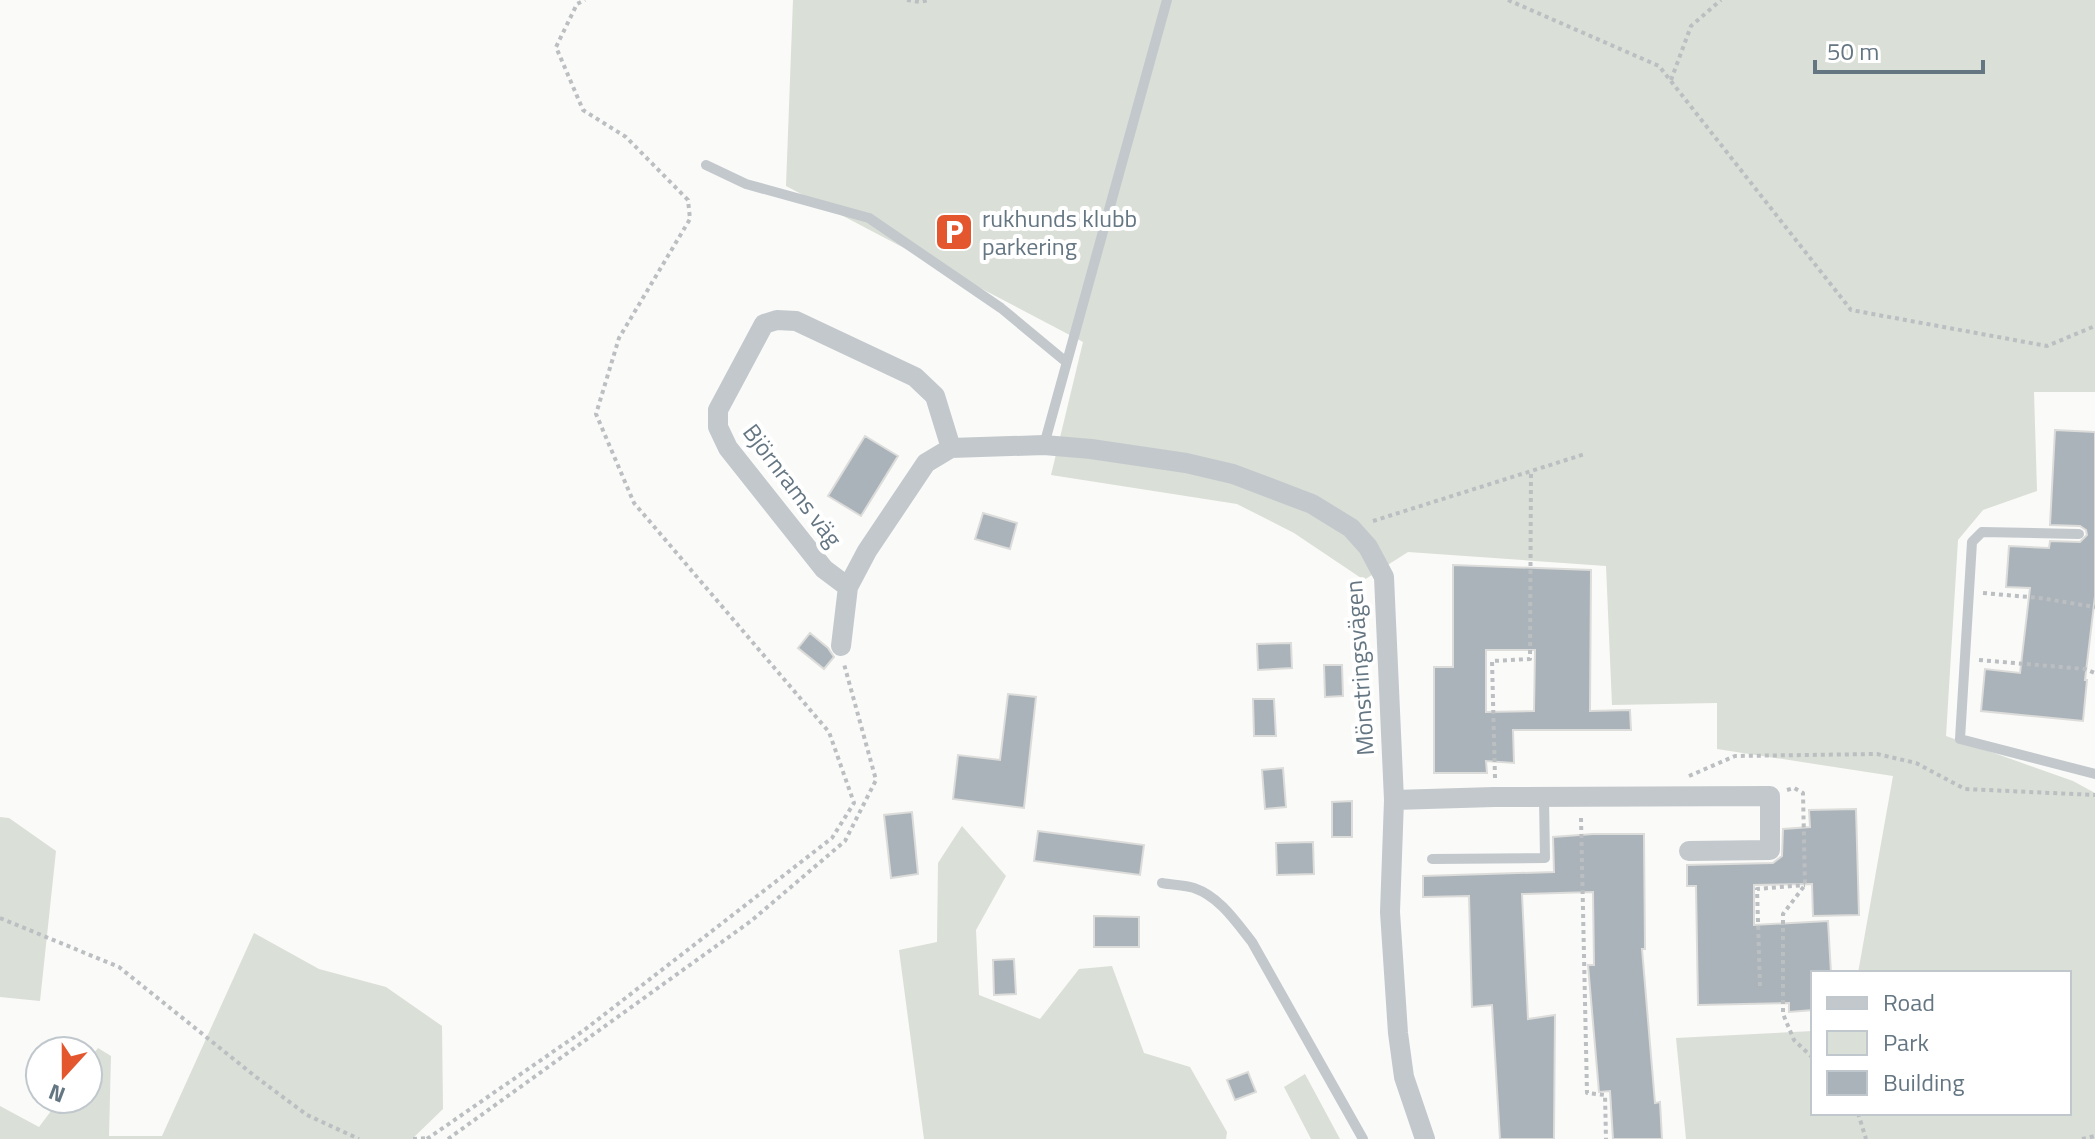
<svg xmlns="http://www.w3.org/2000/svg" width="2095" height="1139" font-family="'Titillium Web',sans-serif">
	<style>
		.green { fill: #dadfd7 }
		.building { fill: #aab3b9; stroke: #dcdcda; stroke-width: 2; fill-rule: evenodd }
		.lines { fill: none; stroke-linecap: round; stroke-linejoin: round }
		.path { stroke: #bbbfc2; stroke-width: 4; stroke-dasharray: 4 4; stroke-linecap: butt }
		.service { stroke: #c3c8cc; stroke-width: 10 }
		.minor { stroke: #c3c8cc; stroke-width: 20 }
		.labels { text-anchor: middle; dominant-baseline: central; stroke-width: 8; stroke-linejoin: round; paint-order: stroke }
		.poi-label { font-size: 24px; fill: #657683; stroke: #fff; text-anchor: start }
		.street-label { font-size: 24px; fill: #657683; stroke: #fff }
	</style>
	<rect width="100%" height="100%" fill="#fafaf8"/>
	<!-- green -->
	<path class="green" d="M793,0H2095V392H2034L2037,491L1983,510L1958,540L1946,736L2073,781L2095,793V1139H1686L1676,1038L1813,1031V1113H2069V973H1858L1893,776L1717,749V703L1612,705L1606,566L1408,552L1364,580L1294,533L1237,504L1051,475L1083,342L786,186Z
		M0,817L9,818L56,851L40,1001L0,997Z
		M962,826L1006,876L976,930L979,995L1040,1019L1079,969L1112,966L1144,1053L1190,1067L1227,1132L1226,1139H924L899,950L937,942L938,863Z
		M254,933L319,969L386,987L442,1026L443,1109L412,1139H0V1106L39,1127L60,1099H88V1061L98,1048L111,1056L109,1136H162Z
		M1305,1074L1340,1139H1311L1284,1087Z"/>
	<!-- building -->
	<path class="building" d="M2055,430L2095,432V596L2085,680H2087L2083,721L1981,711L1985,669L2020,673L2030,588L2006,587L2009,546L2049,548L2050,541L2080,542L2087,535L2086,530L2080,526L2050,525Z
		M865,436L898,456L861,516L828,496Z
		M983,513L1017,523L1010,549L975,539Z
		M1453,565L1591,570L1590,711L1630,710L1631,730H1513L1514,763L1486,761L1487,773H1434V667H1453ZM1486,650H1535L1534,711L1486,712Z
		M810,633L828,648L834,657L824,669L798,648Z
		M1291,643L1292,668L1258,670L1257,644Z
		M1324,665H1342L1343,696L1325,697Z
		M1008,694L1036,697L1024,808L953,799L958,755L1000,760Z
		M1253,699H1274L1276,736H1254Z
		M1283,768L1286,807L1265,809L1262,770Z
		M1352,801V837H1332V802Z
		M1856,809L1859,915L1813,916L1812,884L1754,885V925L1828,921L1831,973H1813V1010L1789,1012V1003L1698,1005L1696,886H1687V865L1773,863L1782,856L1783,829L1810,827L1809,810Z
		M912,812L918,874L891,878L884,815Z
		M1038,831L1144,845L1140,875L1034,861Z
		M1593,834H1644L1645,949H1642L1655,1103L1660,1102L1662,1139H1613L1610,1091L1599,1092L1588,965H1594L1593,892L1522,894L1528,1019L1555,1015L1554,1139H1500L1492,1005L1472,1007L1469,896L1423,897V876L1554,872L1553,837Z
		M1313,842L1314,874L1277,875L1276,843Z
		M1094,916L1139,917V947H1094Z
		M1014,959L1016,994L994,995L993,960Z
		M1248,1072L1256,1092L1235,1100L1227,1080Z"/>
	<g class="lines">
		<!-- path -->
		<path class="path" d="M907,0L920,2L929,0
			M1508,0L1659,66L1851,310L2047,346L2095,326
			M1671,80L1691,26L1721,0
			M1373,521L1585,454
			M1983,593L2040,598L2095,607
			M1979,660L2085,669L2095,673
			M1689,776L1735,756L1877,754L1916,763L1965,789L2095,795
			M1495,778L1492,661L1530,659L1531,471
			M1787,790L1794,788L1803,793L1805,885L1783,914V1014L1794,1040L1813,1058
			M1581,818L1587,1093L1605,1095L1606,1139
			M0,918L119,967L256,1077L307,1115L359,1139
			M1760,986L1757,889L1805,885
			M1858,1113L1866,1139
			M413,1139L427,1138
			M427,1139L583,1031L832,838L854,803L829,732L634,503L596,414L619,338L690,219L688,200L626,137L583,110L556,47L577,4L585,0
			M448,1139L751,921L845,841L876,780L844,664
			M2082,1139L2095,1136"/>
		<!-- service -->
		<path class="service" d="M706,165L746,184L869,218L1001,308L1065,361
			M1044,445L1167,0
			M2079,534L1982,532L1972,542L1960,739L2095,774
			M1432,859L1545,858L1544,798
			M1162,883C1172,885 1184,885 1194,888C1220,897 1236,922 1252,942L1363,1139"/>
		<!-- minor -->
		<path class="minor" d="M848,587L824,569L728,448L718,427V410L764,324L777,320L796,321L915,377L935,396L951,448
			M841,646L848,587L867,551L926,463L951,448L1044,445L1091,449L1186,463L1233,474L1312,504L1351,528L1368,547L1384,577L1394,800L1390,912L1398,1033L1404,1077L1425,1139
			M1394,800L1494,797L1770,796V850L1689,851"/>
	</g>
	<!-- icons -->
	<defs>
		<symbol id="parking-square" viewBox="-11 -11 22 22"><rect x="-9" y="-9" width="18" height="18" rx="4" fill="#e4572e" stroke="#fff"/><path d="M-3.5-5.5H1a3.5 3.5 0 0 1 0 7H-1V5.5H-3.5ZM-1-3.4V-.6H.8a1.4 1.4 0 0 0 0-2.8Z" fill="#fff"/></symbol>
	</defs>
	<g fill-rule="evenodd">
		<use href="#parking-square" x="932" y="210" width="44" height="44"/>
	</g>
	<g class="labels">
		<!-- poi labels -->
		<g class="poi-label">
			<text x="982" y="218">rukhunds klubb<tspan x="982" dy="28">parkering</tspan></text>
		</g>
		<!-- street labels -->
		<g class="street-label">
			<text transform="translate(793 485) rotate(53)">Björnrams väg</text>
			<text transform="translate(1359 668) rotate(-94)">Mönstringsvägen</text>
		</g>
	</g>
	<!-- legend -->
	<rect x="1811" y="971" width="260" height="144" fill="#ffffff" stroke="#c1c8cd" stroke-width="2"/>
	<rect x="1827" y="997" width="40" height="12" fill="#c3c8cc" stroke="#c1c8cd" stroke-width="2"/>
	<text x="1883" y="1011" font-size="24" fill="#657683">Road</text>
	<rect x="1827" y="1031" width="40" height="24" fill="#dadfd7" stroke="#c1c8cd" stroke-width="2"/>
	<text x="1883" y="1051" font-size="24" fill="#657683">Park</text>
	<rect x="1827" y="1071" width="40" height="24" fill="#aab3b9" stroke="#c1c8cd" stroke-width="2"/>
	<text x="1883" y="1091" font-size="24" fill="#657683">Building</text>
	<!-- north arrow -->
	<g transform="translate(64 1075) rotate(201)"><circle r="38" fill="#ffffff" stroke="#c1c8cd" stroke-width="2"/>
	<path d="M0-6L14 30L0 20L-14 30Z" fill="#e4572e"/>
	<text y="-12" font-size="22" font-weight="bold" text-anchor="middle" fill="#657683">N</text>
	</g>
	<!-- scale -->
	<path d="M1815 60v12h168v-12" fill="none" stroke="#657683" stroke-width="4"/>
	<text x="1827" y="60" font-size="24" fill="#657683" stroke="#ffffff" stroke-width="6" paint-order="stroke">50 m</text>
</svg>
